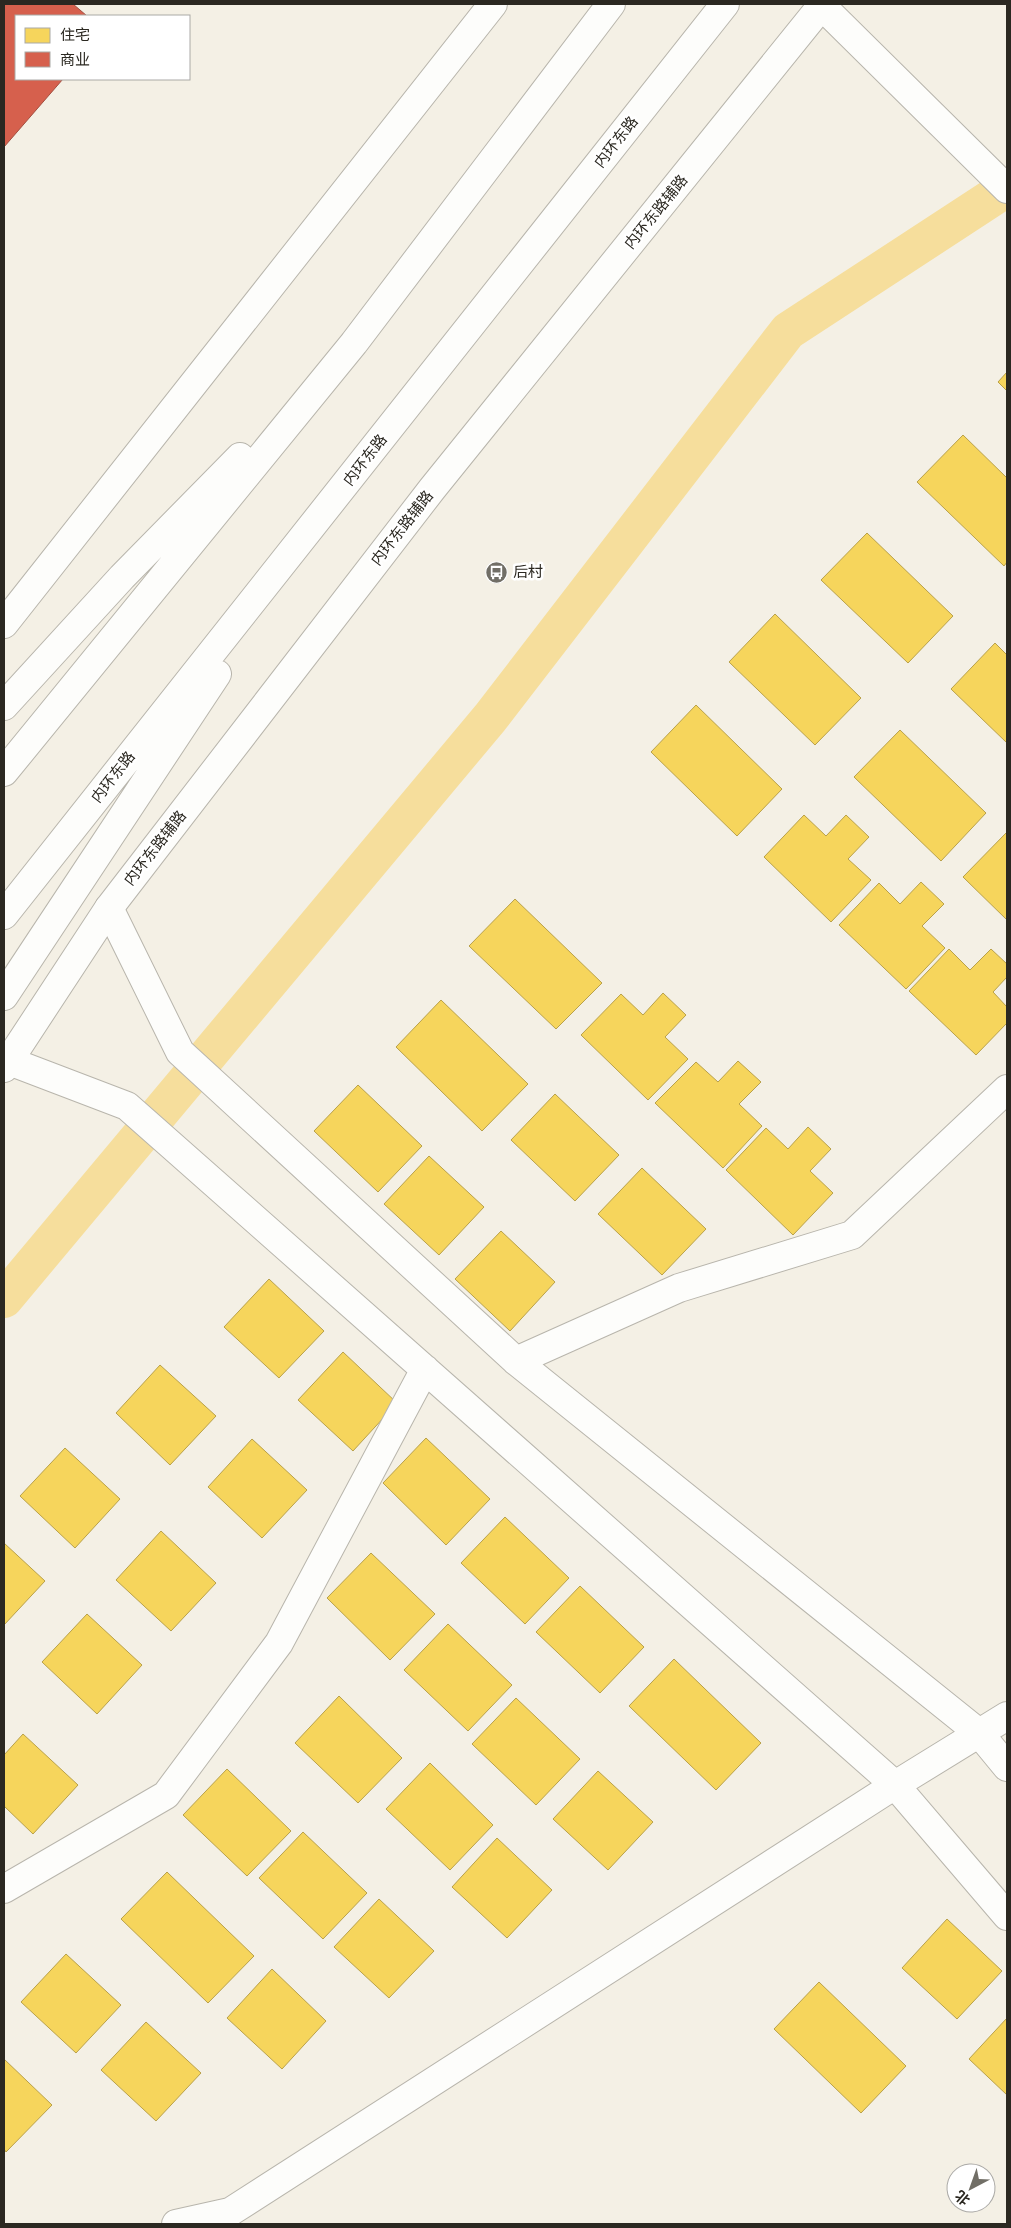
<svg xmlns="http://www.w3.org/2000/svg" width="1011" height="2228" font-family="Roboto,'Noto Sans SC',sans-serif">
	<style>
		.homes { fill: #f6d55c; stroke: #b9a14a }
		.shops { fill: #d6604d; stroke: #a34f40 }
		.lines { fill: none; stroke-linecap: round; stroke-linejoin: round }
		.canal { stroke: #f6de9c; stroke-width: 38 }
		.minor-casing { stroke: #b8b5ac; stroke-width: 30 }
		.major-casing { stroke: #b8b5ac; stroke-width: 30 }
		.highway-casing { stroke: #b8b5ac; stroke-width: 30 }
		.minor { stroke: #fdfdfb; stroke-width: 28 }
		.major { stroke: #fdfdfb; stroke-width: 28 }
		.highway { stroke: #fdfdfb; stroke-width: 28 }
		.labels { text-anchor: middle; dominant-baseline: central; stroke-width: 5; stroke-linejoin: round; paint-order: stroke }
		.street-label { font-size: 15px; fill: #2b2821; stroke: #fff }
		.poi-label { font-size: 15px; fill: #2b2821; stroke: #fff; text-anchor: start }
	</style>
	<rect width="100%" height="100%" fill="#f4f0e5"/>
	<!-- homes -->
	<path class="homes" d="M1007,372V391L998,382Z
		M963,435L1007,478V562L1004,566L917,482Z
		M867,533L953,616L908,663L821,580Z
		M775,614L861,698L815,745L729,662Z
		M995,643L1007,655V743L951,689Z
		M696,705L782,789L737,836L651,752Z
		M900,730L986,813L941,861L854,777Z
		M804,815L826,836L846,815L869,837L848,859L871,880L831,922L764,857Z
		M1007,832V920L963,877Z
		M921,882L944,904L922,926L945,948L906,989L839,925L879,883L900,904Z
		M515,899L602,983L556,1029L469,946Z
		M949,949L970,970L991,949L1007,964V977L993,992L1007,1007V1023L976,1055L909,991Z
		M663,993L686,1015L665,1037L688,1059L648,1100L581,1035L621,994L643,1015Z
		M441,1000L528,1084L482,1131L396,1047Z
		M738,1061L761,1082L739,1104L762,1126L723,1168L655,1103L696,1062L718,1082Z
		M358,1085L422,1146L378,1192L314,1131Z
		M555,1094L619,1155L575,1201L511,1140Z
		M808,1127L831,1149L810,1171L833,1193L793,1235L726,1170L766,1128L788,1149Z
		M429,1156L484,1207L439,1255L384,1204Z
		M642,1168L706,1229L662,1275L598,1214Z
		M501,1231L555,1282L510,1331L455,1279Z
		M269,1279L324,1331L279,1378L224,1327Z
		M343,1352L397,1403L353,1451L298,1400Z
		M160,1365L216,1416L170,1465L116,1413Z
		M426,1438L490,1499L446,1545L383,1483Z
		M252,1439L307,1490L262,1538L208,1487Z
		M65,1448L120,1499L75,1548L20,1496Z
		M505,1517L569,1578L525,1624L461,1563Z
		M161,1531L216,1583L171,1631L116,1580Z
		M4,1543L45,1581L4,1625Z
		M371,1553L435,1614L390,1660L327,1598Z
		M580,1586L644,1647L600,1693L536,1632Z
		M87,1614L142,1665L97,1714L42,1662Z
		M448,1624L512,1685L468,1731L404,1670Z
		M674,1659L761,1743L716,1790L629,1706Z
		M339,1696L402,1758L358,1803L295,1743Z
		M516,1698L580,1759L536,1805L472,1744Z
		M23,1734L78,1785L33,1834L4,1806V1755Z
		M430,1763L493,1825L450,1870L386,1809Z
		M227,1769L291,1831L247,1876L183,1815Z
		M598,1771L653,1822L608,1870L553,1819Z
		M303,1832L367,1893L323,1939L259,1878Z
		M497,1838L552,1890L507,1938L452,1887Z
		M167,1872L254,1956L208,2003L121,1919Z
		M379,1899L434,1951L389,1998L334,1947Z
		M947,1919L1002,1971L957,2019L902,1968Z
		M66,1954L121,2005L76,2053L21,2002Z
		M272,1969L326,2021L282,2069L227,2018Z
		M819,1982L906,2066L861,2113L774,2029Z
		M1007,2018V2095L969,2059Z
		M146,2022L201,2073L156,2121L101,2070Z
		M4,2059L52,2105L6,2152L4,2149Z"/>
	<!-- shops -->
	<path class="shops" d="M4,4H73L87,16H16V79H63L4,147Z"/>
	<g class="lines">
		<!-- canal -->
		<path class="canal" d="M4,1299L490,718L788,331L1007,188"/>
		<defs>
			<path id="minor" d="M822,6L1007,189
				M109,908L180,1052L516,1361L979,1733L1007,1767
				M9,1061L127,1106L895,1785L1007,1916
				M516,1361L679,1288L852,1235L1007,1089
				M4,1889L166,1795L279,1643L425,1369
				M176,2224L230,2212L895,1785L1007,1716"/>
			<path id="major" d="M4,624L493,4
				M4,1068L109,908L432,489L823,4"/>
			<path id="highway" d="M4,706L122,577L240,457
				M4,772L354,343L611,4
				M4,915L725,4
				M4,996L217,674"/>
		</defs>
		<!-- minor casing -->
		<use href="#minor" class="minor-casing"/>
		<!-- major casing -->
		<use href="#major" class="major-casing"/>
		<!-- highway casing -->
		<use href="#highway" class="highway-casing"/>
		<!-- minor -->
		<use href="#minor" class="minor"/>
		<!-- major -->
		<use href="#major" class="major"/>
		<!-- highway -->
		<use href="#highway" class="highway"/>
	</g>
	<!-- icons -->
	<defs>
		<symbol id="bus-disc" viewBox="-11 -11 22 22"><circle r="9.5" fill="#716e66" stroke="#fff"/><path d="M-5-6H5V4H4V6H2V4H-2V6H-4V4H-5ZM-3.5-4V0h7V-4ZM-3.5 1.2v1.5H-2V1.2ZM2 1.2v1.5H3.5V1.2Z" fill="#fff"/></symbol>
	</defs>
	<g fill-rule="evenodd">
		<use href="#bus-disc" x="484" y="560" width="25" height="25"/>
	</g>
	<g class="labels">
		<!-- street labels -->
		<g class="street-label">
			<text transform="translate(616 142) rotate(-52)">内环东路</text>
			<text transform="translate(656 212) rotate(-51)">内环东路辅路</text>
			<text transform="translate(365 460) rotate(-52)">内环东路</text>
			<text transform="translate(402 528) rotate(-52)">内环东路辅路</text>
			<text transform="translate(113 777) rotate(-52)">内环东路</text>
			<text transform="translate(155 848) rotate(-52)">内环东路辅路</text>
		</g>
		<!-- poi labels -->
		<g class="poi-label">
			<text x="513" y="572">后村</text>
		</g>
	</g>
	<!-- border -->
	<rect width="1011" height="2228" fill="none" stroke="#2b2821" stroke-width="10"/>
	<!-- legend -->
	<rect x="15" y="15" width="175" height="65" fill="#ffffff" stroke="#aaa9a6"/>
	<rect x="25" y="28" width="25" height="15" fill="#f6d55c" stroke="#aaa9a6"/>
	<text x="60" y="40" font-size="15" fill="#2b2821">住宅</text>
	<rect x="25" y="52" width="25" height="15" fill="#d6604d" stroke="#aaa9a6"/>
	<text x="60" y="65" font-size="15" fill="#2b2821">商业</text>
	<!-- north arrow -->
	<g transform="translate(971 2188) rotate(221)"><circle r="24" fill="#ffffff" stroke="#aaa9a6"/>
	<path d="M0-4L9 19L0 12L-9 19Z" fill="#716e66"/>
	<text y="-8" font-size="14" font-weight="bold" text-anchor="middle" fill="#2b2821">北</text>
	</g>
</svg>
